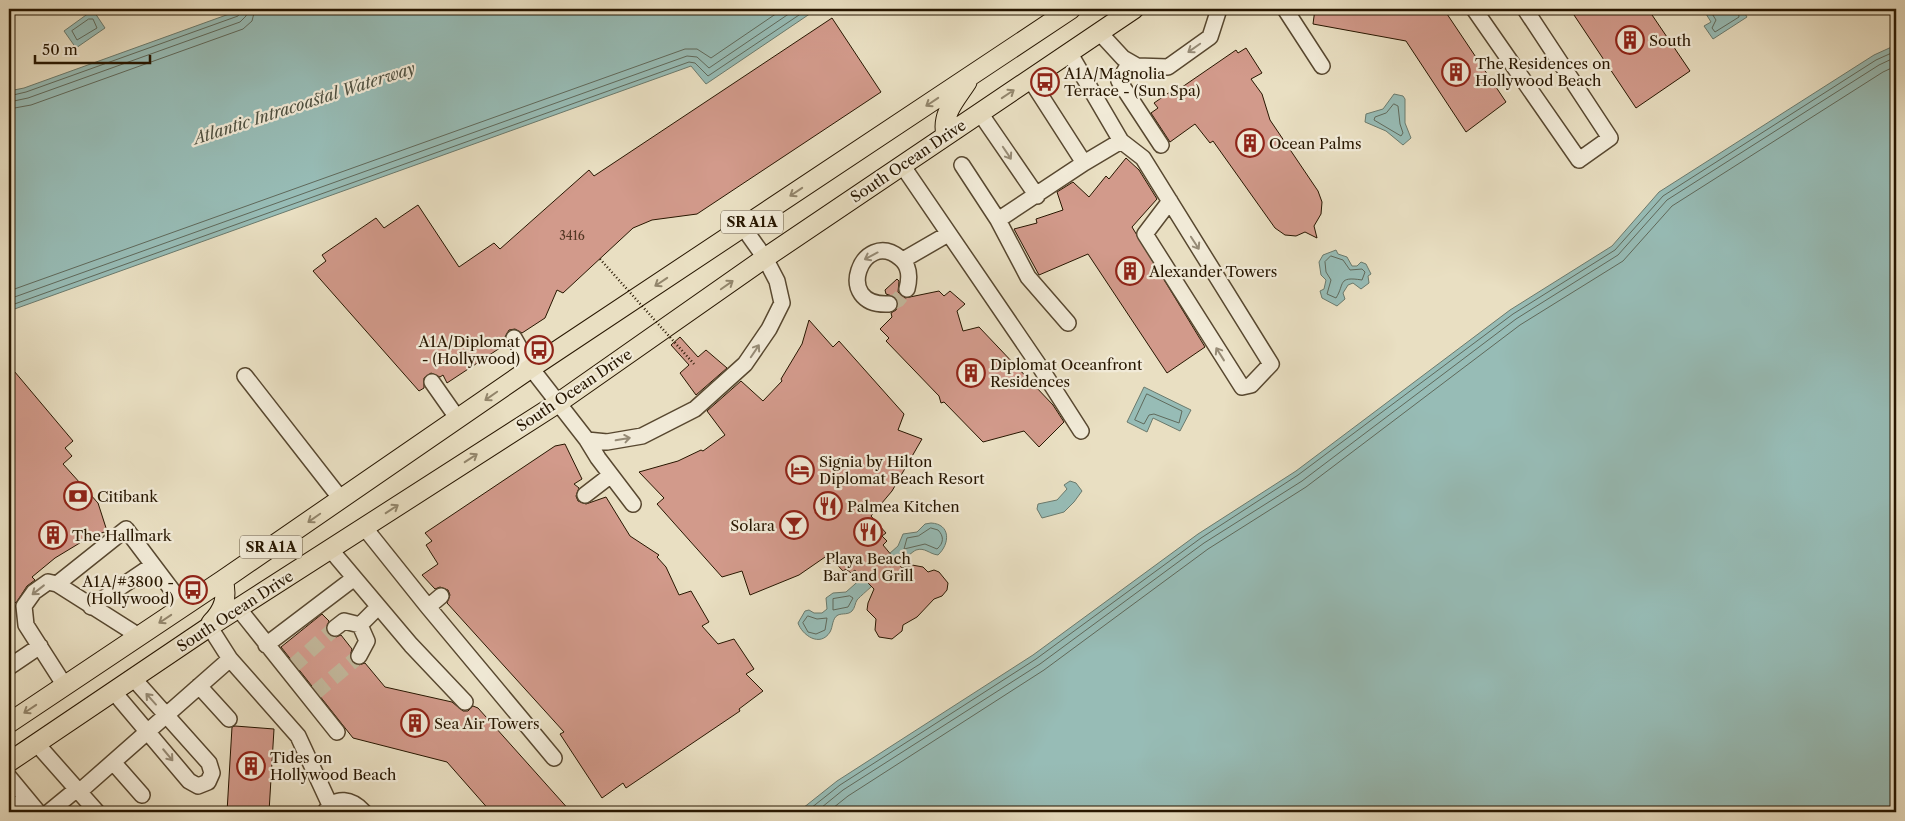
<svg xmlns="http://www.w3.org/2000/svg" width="1905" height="821" font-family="'Libre Caslon Text',serif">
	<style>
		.water { fill: #97bcb6; stroke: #6a7a6d }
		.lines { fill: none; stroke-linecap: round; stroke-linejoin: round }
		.shore { stroke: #5f695b; stroke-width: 1 }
		.building { fill: #d29a8b; stroke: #271600 }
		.minor-tunnel { stroke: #c2b79b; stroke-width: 15; stroke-dasharray: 15 8; stroke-linecap: butt }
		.minor-casing { stroke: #584830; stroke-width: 18 }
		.major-casing { stroke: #271600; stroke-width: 21 }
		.minor { stroke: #f1ead7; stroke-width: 15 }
		.major { stroke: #e9dfc2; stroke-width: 19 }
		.path-bridge { stroke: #271600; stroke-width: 2.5; stroke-dasharray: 1 2.5; stroke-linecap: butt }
		.oneway { stroke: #968b76 }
		.oneway2 { stroke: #92856b }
		.labels { text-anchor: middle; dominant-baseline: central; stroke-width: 4.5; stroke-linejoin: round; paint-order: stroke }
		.number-label { font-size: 12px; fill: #523723 }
		.shield { fill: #f1ead7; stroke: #645640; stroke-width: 1 }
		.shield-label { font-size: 14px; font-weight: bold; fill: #271600 }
		.poi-label { font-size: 15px; fill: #271600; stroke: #f1ead7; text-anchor: start }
		.street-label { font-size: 15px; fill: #271600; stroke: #f1ead7 }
		.water-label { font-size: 16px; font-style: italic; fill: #4e5040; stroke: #f1ead7 }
	</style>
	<rect width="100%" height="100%" fill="#e9dfc2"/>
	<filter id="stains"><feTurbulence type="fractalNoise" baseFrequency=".004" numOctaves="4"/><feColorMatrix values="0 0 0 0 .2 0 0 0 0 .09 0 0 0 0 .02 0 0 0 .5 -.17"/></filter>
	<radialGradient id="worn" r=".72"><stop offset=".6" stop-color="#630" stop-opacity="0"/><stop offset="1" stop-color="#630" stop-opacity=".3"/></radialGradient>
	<!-- water -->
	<path class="water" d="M243,9H817L706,84L691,66L9,311V91L24,88Z
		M1703,9H1742L1747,17L1713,39L1704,26L1711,22Z
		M93,10L105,28L76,48L64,31Z
		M1896,45V812H798L837,781L1033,655L1198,534L1296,471L1510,310L1612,246L1659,192L1874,55Z
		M1394,94L1403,96L1405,99V123L1411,138L1403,145L1386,131L1365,122L1366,114L1383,109Z
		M1336,250L1338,254L1347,257L1352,266H1357L1361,262L1366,264L1371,274L1368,276L1369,283L1361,289L1353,283L1348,285L1343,293L1345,299L1337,306L1322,298L1320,291L1324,289L1326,280L1321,275L1319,262L1323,255Z
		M1144,387L1191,410L1180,431L1153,418L1147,432L1127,422Z
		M1070,481L1076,483L1082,491L1074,502L1064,512L1042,518L1037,509L1038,504L1057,500L1067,489L1064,485Z
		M931,523C951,524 950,544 938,555C929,554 925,547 916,550C911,552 861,595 857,600C855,603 855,608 852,611C848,615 843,613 838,615C832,618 833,627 830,632C820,648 802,635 798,623L805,611L809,610L814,613H822L827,609L826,598L833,593L846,592L898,546L903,534L917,532L925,524Z"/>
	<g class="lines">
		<!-- shore -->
		<path class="shore" d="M1709,9L1716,20L1712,28L1715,32L1739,17L1738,9
			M89,19H93L97,28L77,40L72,31Z
			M9,96L26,92L238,16L242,9
			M9,102L28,98L240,22L246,16L248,9
			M1394,104L1398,106L1400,124L1403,133L1401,136L1374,120L1375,117L1386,113Z
			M9,109L31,105L243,29L252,21L255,9
			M1331,256L1343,260L1350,270L1362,269L1365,272L1362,280C1337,276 1345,284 1336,298L1327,294L1331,280L1326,272L1325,262Z
			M9,291L685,49H697L711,58L783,9
			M9,299L687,56L697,57L709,68L796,9
			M9,306L689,62L695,63L708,76L808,9
			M1147,394L1182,411L1179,423L1154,414L1149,415L1144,424L1135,420Z
			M931,528L938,530C944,536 944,543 937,549L925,544L904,549L907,538L918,536Z
			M850,596L853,598L848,607L833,610V599Z
			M808,616L817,619L827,618L825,630L816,634L808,632L803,623Z
			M806,812L840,785L1036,659L1201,538L1298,475L1513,314L1615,250L1663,196L1876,60L1896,51
			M816,812L843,790L1040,664L1204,543L1302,481L1516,319L1618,255L1667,200L1879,65L1896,57
			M828,812L848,796L1044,670L1208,549L1306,487L1520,325L1623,261L1672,206L1883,72L1896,66"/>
	</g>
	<!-- building -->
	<path class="building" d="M1315,9H1448L1447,14L1506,102L1466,132L1406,41L1313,24Z
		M1570,9H1648L1690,71L1636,108Z
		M832,18L881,92L697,214L652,220L633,228L563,293L557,290L545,318L522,333L515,329L509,330L505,337L506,344L447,383L443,375L440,377L431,373L424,378V388L419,391L313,271L326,261L322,255L376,218L384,228L418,205L459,267L494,243L500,249L589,170L594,176Z
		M1246,48L1262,73L1251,79L1262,94L1270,120L1318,191L1322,202L1321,214L1314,226L1317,238L1305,232L1296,236L1285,235L1275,228L1213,141L1210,143L1195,124L1170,142L1151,113L1158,108L1154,103L1170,92L1172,94L1236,50L1238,53Z
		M1126,158L1139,170L1157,199L1132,227L1205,347L1167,373L1088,254L1039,275L1014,229L1037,223L1036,219L1063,210L1057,192L1073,182L1089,197L1106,176L1109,179Z
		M897,279L899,281L898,292L905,298L939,291L944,296L950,291L965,304L957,311L963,331L979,327L1053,405L1064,422L1039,447L1024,431L983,442L944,402L941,403L939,396L886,341L889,338L880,329L892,317L891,313L896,310L898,305L895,297L886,294L885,290Z
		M809,320L833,347L839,341L904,414L898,430L922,439L892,491L871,516L886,533L882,536L887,541L883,545L902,568L912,565L923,567L928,572L934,570L939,572L948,583L947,590L942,596L934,599L917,617L903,625L902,631L892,639L879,637L875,630L876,619L867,610L868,603L874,589L855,570L851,573L846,569L843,571L828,555L799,575L750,595L742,571L722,577L657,504L664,498L639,472L678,461L701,450L703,451L725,435L707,411L741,381L763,401L782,381L781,379L802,344Z
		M680,337L698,357L706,350L727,368L696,395L680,373L689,365L671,345Z
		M9,365L73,441L65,448L72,456L63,464L98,503L107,531L88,538L55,558L32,577L35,580L27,586L16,603L9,596Z
		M565,444L582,479L574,484L579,488L576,496L578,501L586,504L606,497L630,536L659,555L657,557L666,567L679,595L691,591L709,622L702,626L718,644L734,639L754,669L746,674L763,691L739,709L740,711L626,788L623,783L602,798L560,734L564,732L447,603L450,595L448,590L440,587L435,589L422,575L438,564L426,545L432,541L425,533L555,446Z
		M322,614L329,621L326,629L328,634L336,637L341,635L352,649L350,656L351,661L359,665L365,663L385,687L452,702L463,711H468L473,706L478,708L571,812H491L447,762L353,738L281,647Z
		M235,726L274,729L269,812H227L232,727Z"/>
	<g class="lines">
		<!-- minor-tunnel -->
		<path class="minor-tunnel" d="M889,304L898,300L907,289
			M292,667L335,628
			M315,693L359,656"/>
		<defs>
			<path id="minor" d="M1285,9L1322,66
				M1474,9L1579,160L1610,138L1525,9
				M1099,32L1123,58L1137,66L1168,67L1210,37L1219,9
				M1069,52L1121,141L1084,163
				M1130,62L1119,81L1161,145
				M1030,79L1084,163L998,220L1028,277L1068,323
				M980,113L1037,196
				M1121,141L1143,158L1271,364L1251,385L1242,387L1145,234L1170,201
				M902,165L1040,367L1081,431
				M962,165L998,220
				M903,260L948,234
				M889,304C832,307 862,227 900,258C910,266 910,277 907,289
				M514,338L531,368L587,440L607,442L642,436L695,409L745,364L769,329L782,303L777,281L765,258L743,227
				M245,376L341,499
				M432,382L458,419
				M587,440L598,458L633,504
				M585,495L611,475
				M364,527L428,607L554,758
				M330,549L411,645L465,702
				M57,584L126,529L184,606
				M91,607L153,565
				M428,607L441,596
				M238,608L337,732
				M209,626L230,659
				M335,628L344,621L360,625L378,607
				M266,645L353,579
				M359,656L367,641L360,625
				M9,667L40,646
				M65,686L26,625L24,606L34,592L48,582L57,584L139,636
				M199,686L229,719
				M113,691L189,781L198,786L208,782L212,773L209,763L133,678
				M36,743L97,812
				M113,762L142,795
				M9,777L38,812
				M79,792L230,659L298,736L330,805
				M9,812L25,798
				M49,812L77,789
				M325,812C336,795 352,799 364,812"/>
			<path id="major" d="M946,135C941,114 956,99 967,82
				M211,623C224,610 228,597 223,580
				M9,723L223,580L531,368L1071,9
				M9,762L212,625L558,403L765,258L1134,9"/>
		</defs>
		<!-- minor casing -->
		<use href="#minor" class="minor-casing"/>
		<!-- major casing -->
		<use href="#major" class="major-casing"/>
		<!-- minor -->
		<use href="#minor" class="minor"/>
		<!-- major -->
		<use href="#major" class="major"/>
		<!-- path-bridge -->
		<path class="path-bridge" d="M600,259L694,364"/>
	</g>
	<!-- one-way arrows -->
	<defs><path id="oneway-shaft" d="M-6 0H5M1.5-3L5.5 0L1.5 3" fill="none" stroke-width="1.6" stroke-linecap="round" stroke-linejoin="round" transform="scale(1.25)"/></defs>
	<g class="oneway">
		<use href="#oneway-shaft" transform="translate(1194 48) rotate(145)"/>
		<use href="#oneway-shaft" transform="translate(1007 153) rotate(56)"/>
		<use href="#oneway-shaft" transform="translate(1195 243) rotate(57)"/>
		<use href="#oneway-shaft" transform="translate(871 256) rotate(152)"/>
		<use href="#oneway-shaft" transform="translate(755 351) rotate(-56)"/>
		<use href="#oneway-shaft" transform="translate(1220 354) rotate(-122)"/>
		<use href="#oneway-shaft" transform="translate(623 439) rotate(-10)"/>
		<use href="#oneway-shaft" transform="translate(38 590) rotate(142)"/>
		<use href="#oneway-shaft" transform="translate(151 699) rotate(-132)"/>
		<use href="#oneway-shaft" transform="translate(168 755) rotate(50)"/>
	</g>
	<g class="oneway2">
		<use href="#oneway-shaft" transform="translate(1008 94) rotate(-34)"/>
		<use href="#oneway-shaft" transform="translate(932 102) rotate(146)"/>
		<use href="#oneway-shaft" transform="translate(796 192) rotate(146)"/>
		<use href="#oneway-shaft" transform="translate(661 282) rotate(146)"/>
		<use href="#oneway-shaft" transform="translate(727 285) rotate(-35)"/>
		<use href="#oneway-shaft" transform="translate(491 396) rotate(145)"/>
		<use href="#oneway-shaft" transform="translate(471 458) rotate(-33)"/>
		<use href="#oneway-shaft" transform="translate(392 509) rotate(-33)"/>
		<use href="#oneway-shaft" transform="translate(314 518) rotate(145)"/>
		<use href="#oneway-shaft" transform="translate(165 619) rotate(146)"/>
		<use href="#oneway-shaft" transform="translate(30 709) rotate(146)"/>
	</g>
	<!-- icons -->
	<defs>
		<symbol id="building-ring" viewBox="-11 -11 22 22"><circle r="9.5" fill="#f1ead7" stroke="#8f2418" stroke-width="1.5"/><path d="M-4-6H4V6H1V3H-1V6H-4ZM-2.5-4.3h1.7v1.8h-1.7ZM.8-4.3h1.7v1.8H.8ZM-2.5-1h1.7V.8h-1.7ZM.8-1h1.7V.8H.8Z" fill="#8f2418"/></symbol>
		<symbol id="bus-ring" viewBox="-11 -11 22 22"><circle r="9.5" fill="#f1ead7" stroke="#8f2418" stroke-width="1.5"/><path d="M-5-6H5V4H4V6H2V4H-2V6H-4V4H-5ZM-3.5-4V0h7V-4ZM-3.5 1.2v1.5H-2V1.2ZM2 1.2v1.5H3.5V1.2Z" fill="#8f2418"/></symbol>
		<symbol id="hotel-ring" viewBox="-11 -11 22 22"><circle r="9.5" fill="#f1ead7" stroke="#8f2418" stroke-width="1.5"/><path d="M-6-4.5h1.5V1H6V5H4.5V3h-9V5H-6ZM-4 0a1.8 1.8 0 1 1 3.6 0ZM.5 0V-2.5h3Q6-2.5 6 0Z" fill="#8f2418"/></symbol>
		<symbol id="bank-ring" viewBox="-11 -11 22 22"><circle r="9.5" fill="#f1ead7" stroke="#8f2418" stroke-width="1.5"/><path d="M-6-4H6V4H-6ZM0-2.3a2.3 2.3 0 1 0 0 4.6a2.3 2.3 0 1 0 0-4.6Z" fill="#8f2418"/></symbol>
		<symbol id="restaurant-ring" viewBox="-11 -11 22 22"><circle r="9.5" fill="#f1ead7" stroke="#8f2418" stroke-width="1.5"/><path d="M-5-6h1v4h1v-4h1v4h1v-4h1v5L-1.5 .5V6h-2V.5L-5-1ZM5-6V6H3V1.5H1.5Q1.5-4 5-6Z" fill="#8f2418"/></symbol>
		<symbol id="bar-ring" viewBox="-11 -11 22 22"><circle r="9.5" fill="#f1ead7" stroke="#8f2418" stroke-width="1.5"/><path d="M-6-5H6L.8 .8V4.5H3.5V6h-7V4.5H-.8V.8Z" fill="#8f2418"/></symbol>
	</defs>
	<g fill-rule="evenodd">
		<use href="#building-ring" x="1614" y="24" width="32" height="32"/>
		<use href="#building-ring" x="1440" y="56" width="32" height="32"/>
		<use href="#bus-ring" x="1029" y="66" width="32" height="32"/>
		<use href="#building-ring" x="1234" y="127" width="32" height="32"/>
		<use href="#building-ring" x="1114" y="255" width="32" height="32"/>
		<use href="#bus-ring" x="523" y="334" width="32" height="32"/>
		<use href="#building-ring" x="955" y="357" width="32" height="32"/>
		<use href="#hotel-ring" x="784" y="454" width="32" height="32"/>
		<use href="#bank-ring" x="62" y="480" width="32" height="32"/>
		<use href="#restaurant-ring" x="812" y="490" width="32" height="32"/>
		<use href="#bar-ring" x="778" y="509" width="32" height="32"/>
		<use href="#restaurant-ring" x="852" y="516" width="32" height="32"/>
		<use href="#building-ring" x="37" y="519" width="32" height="32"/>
		<use href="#bus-ring" x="177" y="574" width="32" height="32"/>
		<use href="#building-ring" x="399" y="707" width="32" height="32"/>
		<use href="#building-ring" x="235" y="750" width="32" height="32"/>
	</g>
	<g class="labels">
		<!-- number labels -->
		<g class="number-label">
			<text x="572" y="235">3416</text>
		</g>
		<!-- shield labels -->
		<g class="shield">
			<rect x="721" y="210.5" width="62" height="23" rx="4"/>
			<rect x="240" y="535.5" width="62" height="23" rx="4"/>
		</g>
		<g class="shield-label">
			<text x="752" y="222">SR A1A</text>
			<text x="271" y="547">SR A1A</text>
		</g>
		<!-- poi labels -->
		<g class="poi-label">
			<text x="1649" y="40">South</text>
			<text x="1475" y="63">The Residences on<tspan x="1475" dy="17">Hollywood Beach</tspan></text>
			<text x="1064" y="73">A1A/Magnolia<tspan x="1064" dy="17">Terrace - (Sun Spa)</tspan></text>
			<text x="1269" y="143">Ocean Palms</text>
			<text x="1149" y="271">Alexander Towers</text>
			<text x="520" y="341" text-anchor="end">A1A/Diplomat<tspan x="520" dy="17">- (Hollywood)</tspan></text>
			<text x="990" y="364">Diplomat Oceanfront<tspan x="990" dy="17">Residences</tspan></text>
			<text x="819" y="461">Signia by Hilton<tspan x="819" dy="17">Diplomat Beach Resort</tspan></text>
			<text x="97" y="496">Citibank</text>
			<text x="847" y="506">Palmea Kitchen</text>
			<text x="775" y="525" text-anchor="end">Solara</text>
			<text x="72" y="535">The Hallmark</text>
			<text x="868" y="558" text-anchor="middle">Playa Beach<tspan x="868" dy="17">Bar and Grill</tspan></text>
			<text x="174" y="581" text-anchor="end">A1A/#3800 -<tspan x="174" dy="17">(Hollywood)</tspan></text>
			<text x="434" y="723">Sea Air Towers</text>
			<text x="270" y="757">Tides on<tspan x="270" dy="17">Hollywood Beach</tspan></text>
		</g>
		<!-- street labels -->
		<g class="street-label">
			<text transform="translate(908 161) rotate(-34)">South Ocean Drive</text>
			<text transform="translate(574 390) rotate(-34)">South Ocean Drive</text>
			<text transform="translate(235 611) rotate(-33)">South Ocean Drive</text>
		</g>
		<!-- water labels -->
		<g class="water-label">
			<text transform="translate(304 103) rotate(-18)">Atlantic Intracoastal Waterway</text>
		</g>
	</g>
	<!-- margin -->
	<rect width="1905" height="821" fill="none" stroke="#e9dfc2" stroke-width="30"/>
	<rect x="10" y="10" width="1885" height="801" fill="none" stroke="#271600" stroke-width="2.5"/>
	<rect x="15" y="15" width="1875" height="791" fill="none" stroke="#271600"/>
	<!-- scale -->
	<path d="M35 55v8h115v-8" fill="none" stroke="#271600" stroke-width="2.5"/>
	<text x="42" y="55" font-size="15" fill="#271600" stroke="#f1ead7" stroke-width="4" paint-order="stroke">50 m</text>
	<rect width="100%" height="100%" filter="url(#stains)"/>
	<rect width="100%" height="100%" fill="url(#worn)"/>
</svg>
